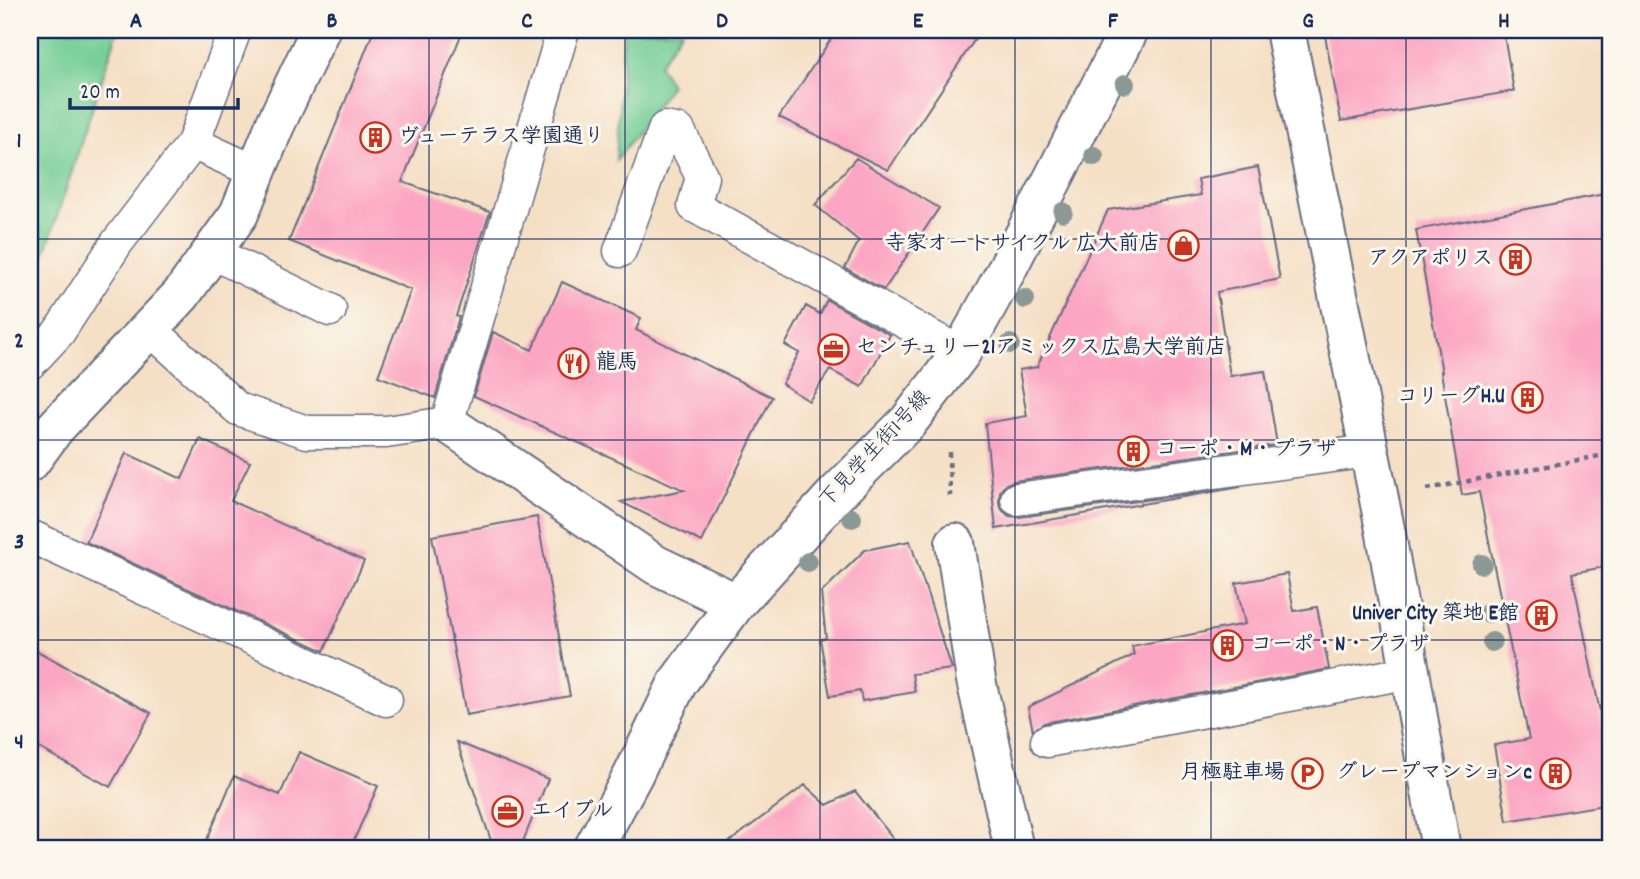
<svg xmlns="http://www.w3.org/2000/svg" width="1640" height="879" font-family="Dekko,'Klee One',sans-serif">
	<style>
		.green { fill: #72cd94; stroke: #467e79; stroke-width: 2 }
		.building { fill: #fca6c3 }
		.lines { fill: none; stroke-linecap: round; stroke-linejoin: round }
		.lane-casing { stroke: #676d82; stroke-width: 35 }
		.street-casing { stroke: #676d82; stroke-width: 42 }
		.path { stroke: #676d82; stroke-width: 4.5; stroke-dasharray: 5 5; stroke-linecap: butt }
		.lane { stroke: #fff; stroke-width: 32 }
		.street { stroke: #fff; stroke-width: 38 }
		.tree { fill: #8b9895 }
		.grid { fill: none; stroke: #1b2f5e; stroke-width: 2; stroke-opacity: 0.55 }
		.labels { text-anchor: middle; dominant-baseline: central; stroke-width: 6; stroke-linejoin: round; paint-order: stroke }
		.poi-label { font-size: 21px; font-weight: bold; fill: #1b2f5e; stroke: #fbf7ec; text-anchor: start }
		.street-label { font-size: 21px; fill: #1b2f5e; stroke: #fbf7ec }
		.neatline { fill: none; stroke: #1b2f5e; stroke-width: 2.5 }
		.grid-label { font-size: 23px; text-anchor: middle; font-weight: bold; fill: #1b2f5e }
	</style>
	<rect width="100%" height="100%" fill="#fbf7ec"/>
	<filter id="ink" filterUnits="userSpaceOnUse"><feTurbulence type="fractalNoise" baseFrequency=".0143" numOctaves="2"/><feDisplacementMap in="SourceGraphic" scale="14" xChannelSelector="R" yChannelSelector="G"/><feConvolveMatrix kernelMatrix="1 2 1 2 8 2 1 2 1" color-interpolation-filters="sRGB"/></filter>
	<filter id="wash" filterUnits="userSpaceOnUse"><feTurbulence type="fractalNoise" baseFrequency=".00686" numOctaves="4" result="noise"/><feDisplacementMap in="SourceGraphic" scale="28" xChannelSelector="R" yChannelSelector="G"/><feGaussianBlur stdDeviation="1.57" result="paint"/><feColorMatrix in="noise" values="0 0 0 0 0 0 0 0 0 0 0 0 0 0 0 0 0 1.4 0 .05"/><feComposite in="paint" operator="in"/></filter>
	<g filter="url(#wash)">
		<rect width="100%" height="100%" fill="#f5dfc5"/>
		<!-- green -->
		<path class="green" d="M30,30H118L33,290L30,289Z
			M624,30H682L659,65L671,85L616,161Z"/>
		<g id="blocks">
			<!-- building -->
			<path class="building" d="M374,30H463L402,182L490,212L456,316L459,317L435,398L378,376L411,290L289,241Z
				M837,30H981L888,170L779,117Z
				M1324,30H1503L1514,91L1341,121Z
				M856,158L939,208L884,290L845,268L859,241L815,205Z
				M1258,167L1280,279L1217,292L1230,376L1265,371L1277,445L1014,481L1006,484L1000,491L999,502L1002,510L1009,516L1019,517L1241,487L996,529L985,423L1027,416L1019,370L1037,367L1108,210L1201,195L1198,179Z
				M1610,193V566L1572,573L1603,727L1610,726V804L1507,821L1494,745L1529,739L1479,492L1462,495L1441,372H1442L1416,230Z
				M562,282L641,318L636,330L772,397L702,542L621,502L684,490L474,396L493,332L532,350Z
				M827,300L890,335L862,387L830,370L809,401L782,384L799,353L785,345L806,306L820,314Z
				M200,439L250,462L231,501L364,561L324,651L86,542L126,453L182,479Z
				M537,517L570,696L466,715L432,536Z
				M910,541L952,669L912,674L915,692L862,701L860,691L830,696L820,639L826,638L821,593L865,550Z
				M1287,574L1294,611L1317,607L1329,669L1044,723L1033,731L1028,707L1134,655L1132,646L1245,624L1236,583Z
				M30,647L151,713L110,787L30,743Z
				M457,742L548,779L520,849H494Z
				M299,752L378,786L350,849H203L234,776L280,795Z
				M805,785L827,805L855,791L902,849H720Z"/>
		</g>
	</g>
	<g filter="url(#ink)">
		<use href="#blocks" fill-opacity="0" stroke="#676d82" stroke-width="2"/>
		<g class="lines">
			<defs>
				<path id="lane" d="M235,30L193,143L256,172
					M620,251L665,128L679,131L702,177L694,206L961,353
					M211,252L330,310
					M149,328L238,409L307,432H386L447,423L563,30
					M30,363L59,332L116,244L193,143
					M1017,499L1369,451
					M30,536L386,700
					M1047,741L1411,672"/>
				<path id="street" d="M1285,30L1386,534L1441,849
					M447,423L656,565L736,603
					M30,462L55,428L181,295L239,214L275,125L320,30
					M955,543L976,680L1014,849
					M593,849L633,775L678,682L736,603L835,495L908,422L961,353L1006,271L1129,30"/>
			</defs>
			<!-- lane casing -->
			<use href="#lane" class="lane-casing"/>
			<!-- street casing -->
			<use href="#street" class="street-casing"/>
			<!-- path -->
			<path class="path" d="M949,452L950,496
				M1427,489L1610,454"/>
			<!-- lane -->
			<use href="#lane" class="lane"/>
			<!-- street -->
			<use href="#street" class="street"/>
		</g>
		<!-- trees -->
		<g class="tree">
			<circle cx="1125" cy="84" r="10"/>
			<circle cx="1094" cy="156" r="10"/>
			<circle cx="1063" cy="212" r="10"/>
			<circle cx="1025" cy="299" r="10"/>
			<circle cx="1010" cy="344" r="10"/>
			<circle cx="852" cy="518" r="10"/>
			<circle cx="808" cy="562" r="10"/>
			<circle cx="1482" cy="564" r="10"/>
			<circle cx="1488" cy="613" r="10"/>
			<circle cx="1492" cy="642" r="10"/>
		</g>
	</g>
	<!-- grid -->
	<path class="grid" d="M234,30V849M429,30V849M625,30V849M820,30V849M1015,30V849M1211,30V849M1406,30V849M30,239H1610M30,440H1610M30,640H1610"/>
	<!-- icons -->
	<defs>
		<symbol id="building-ring" viewBox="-11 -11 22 22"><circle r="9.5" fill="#fbf7ec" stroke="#c8321e" stroke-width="1.5"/><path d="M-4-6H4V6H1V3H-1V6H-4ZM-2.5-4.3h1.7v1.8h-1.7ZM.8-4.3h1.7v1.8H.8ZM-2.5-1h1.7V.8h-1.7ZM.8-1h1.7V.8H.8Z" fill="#c8321e"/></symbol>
		<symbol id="shop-ring" viewBox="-11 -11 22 22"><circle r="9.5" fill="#fbf7ec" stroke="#c8321e" stroke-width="1.5"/><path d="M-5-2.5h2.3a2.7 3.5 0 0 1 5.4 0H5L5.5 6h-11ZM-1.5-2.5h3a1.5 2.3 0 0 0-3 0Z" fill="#c8321e"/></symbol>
		<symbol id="office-ring" viewBox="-11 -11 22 22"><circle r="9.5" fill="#fbf7ec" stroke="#c8321e" stroke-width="1.5"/><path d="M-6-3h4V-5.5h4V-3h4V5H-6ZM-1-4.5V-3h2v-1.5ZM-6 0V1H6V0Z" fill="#c8321e"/></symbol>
		<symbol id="restaurant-ring" viewBox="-11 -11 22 22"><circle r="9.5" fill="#fbf7ec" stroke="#c8321e" stroke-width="1.5"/><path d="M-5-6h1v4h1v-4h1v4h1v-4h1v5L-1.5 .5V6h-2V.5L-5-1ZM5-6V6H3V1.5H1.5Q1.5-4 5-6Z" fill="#c8321e"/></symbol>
		<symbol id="parking-ring" viewBox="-11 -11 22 22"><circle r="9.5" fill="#fbf7ec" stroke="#c8321e" stroke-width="1.5"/><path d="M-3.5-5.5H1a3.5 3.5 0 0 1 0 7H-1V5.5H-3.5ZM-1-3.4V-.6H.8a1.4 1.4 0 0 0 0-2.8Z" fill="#c8321e"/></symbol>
	</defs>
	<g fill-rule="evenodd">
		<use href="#building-ring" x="358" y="120" width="35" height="35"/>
		<use href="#shop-ring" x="1166" y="228" width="35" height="35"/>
		<use href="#building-ring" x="1498" y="242" width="35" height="35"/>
		<use href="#office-ring" x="816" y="332" width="35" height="35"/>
		<use href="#restaurant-ring" x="556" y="346" width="35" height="35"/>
		<use href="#building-ring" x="1510" y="380" width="35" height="35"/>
		<use href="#building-ring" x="1116" y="434" width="35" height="35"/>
		<use href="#building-ring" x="1524" y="598" width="35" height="35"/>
		<use href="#building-ring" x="1210" y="628" width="35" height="35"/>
		<use href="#parking-ring" x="1290" y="756" width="35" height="35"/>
		<use href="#building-ring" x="1538" y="756" width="35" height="35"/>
		<use href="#office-ring" x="490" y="794" width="35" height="35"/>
	</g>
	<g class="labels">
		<!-- poi labels -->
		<g class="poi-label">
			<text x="398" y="138">ヴューテラス学園通り</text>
			<text x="1160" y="245" text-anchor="end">寺家オートサイクル 広大前店</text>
			<text x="1493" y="260" text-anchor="end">アクアポリス</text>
			<text x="856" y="349">センチュリー21アミックス広島大学前店</text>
			<text x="596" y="364">龍馬</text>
			<text x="1505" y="398" text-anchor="end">コリーグH.U</text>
			<text x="1156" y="451">コーポ・M・プラザ</text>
			<text x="1519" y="615" text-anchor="end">Univer City 築地 E館</text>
			<text x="1251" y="646">コーポ・N・プラザ</text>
			<text x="1285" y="774" text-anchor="end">月極駐車場</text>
			<text x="1532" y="774" text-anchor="end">グレープマンションc</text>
			<text x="531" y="812">エイブル</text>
		</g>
		<!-- street labels -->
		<g class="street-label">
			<text transform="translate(876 450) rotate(-47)">下見学生街1号線</text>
		</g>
	</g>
	<!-- margin -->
	<rect width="1640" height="879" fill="none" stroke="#fbf7ec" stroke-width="77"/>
	<!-- scale -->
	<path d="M70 98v10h168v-10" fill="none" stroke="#1b2f5e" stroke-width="3.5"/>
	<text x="80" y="98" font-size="21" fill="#1b2f5e" stroke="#fbf7ec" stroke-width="5" paint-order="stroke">20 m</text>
	<rect x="38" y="38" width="1564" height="802" class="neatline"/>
	<g class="grid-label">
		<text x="136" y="27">A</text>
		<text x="332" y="27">B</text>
		<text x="527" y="27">C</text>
		<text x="722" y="27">D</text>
		<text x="918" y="27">E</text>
		<text x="1113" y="27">F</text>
		<text x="1308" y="27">G</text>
		<text x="1504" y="27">H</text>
		<text x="19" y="147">1</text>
		<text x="19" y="347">2</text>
		<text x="19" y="548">3</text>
		<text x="19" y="748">4</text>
	</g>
</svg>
